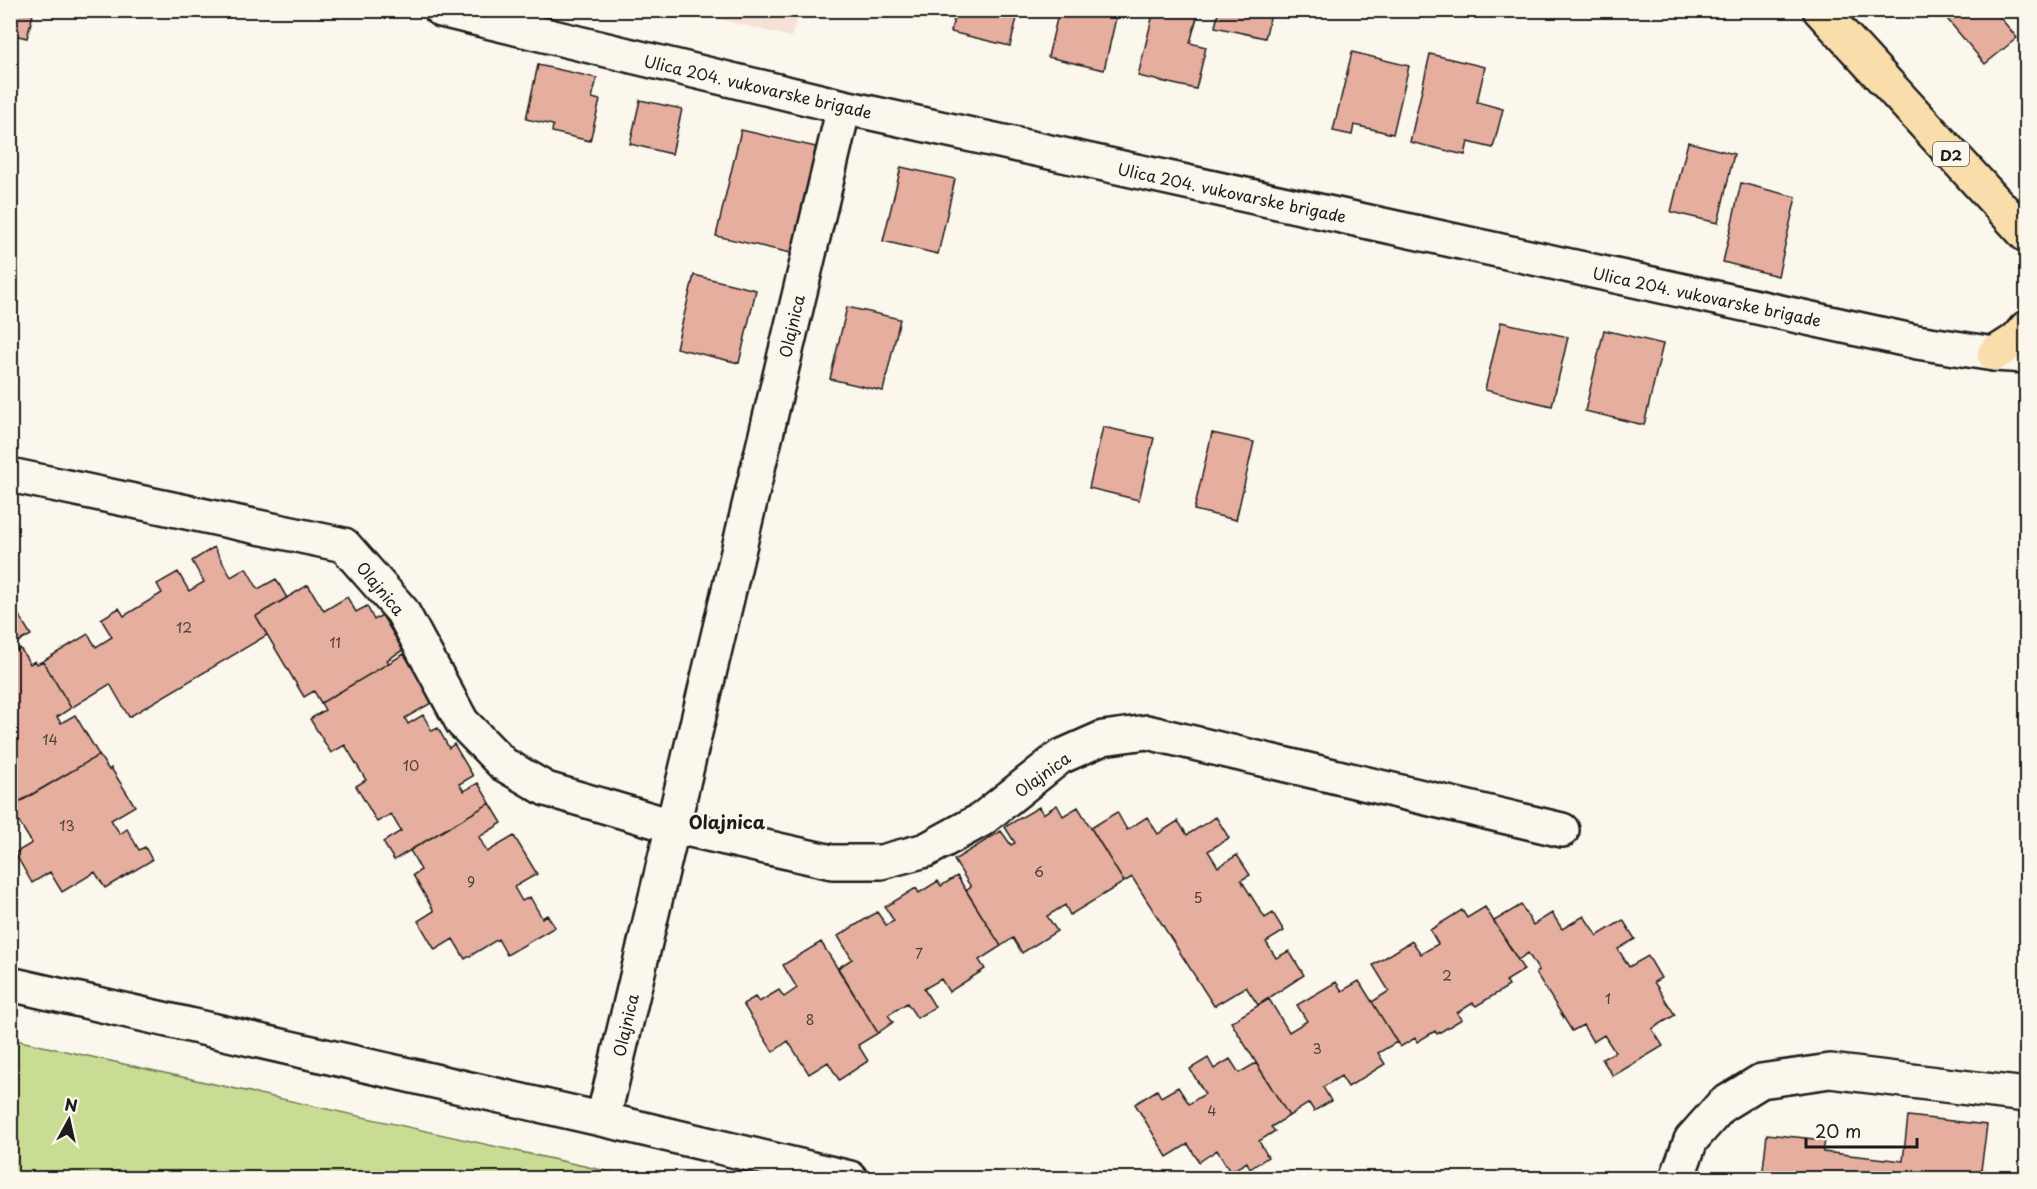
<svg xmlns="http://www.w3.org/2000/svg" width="2037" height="1189" font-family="'Playpen Sans',sans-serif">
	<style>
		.built { fill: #f5e1d5 }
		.green { fill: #c8dd93; stroke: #727c58; stroke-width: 1.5 }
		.building { fill: #e6ae9f; stroke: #1c1c1c; stroke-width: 1.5 }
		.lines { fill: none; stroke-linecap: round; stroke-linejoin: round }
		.minor-casing { stroke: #1c1c1c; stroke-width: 38 }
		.major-casing { stroke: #1c1c1c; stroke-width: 38 }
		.minor { stroke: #fbf7ec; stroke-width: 33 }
		.major { stroke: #f9deab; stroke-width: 33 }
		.labels { text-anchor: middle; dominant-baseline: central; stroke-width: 4.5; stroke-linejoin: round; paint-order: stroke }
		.number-label { font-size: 14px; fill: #4e403d }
		.shield { fill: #fbf7ec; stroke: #5f5e5a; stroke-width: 1.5 }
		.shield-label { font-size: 15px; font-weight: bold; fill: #1c1c1c }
		.street-label { font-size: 16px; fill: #1c1c1c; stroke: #fbf7ec }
		.neighbourhood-label { font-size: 18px; font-weight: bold; fill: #1c1c1c; stroke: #fbf7ec }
	</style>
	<rect width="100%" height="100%" fill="#fbf7ec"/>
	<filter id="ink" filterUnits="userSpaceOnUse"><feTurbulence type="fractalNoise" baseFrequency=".0167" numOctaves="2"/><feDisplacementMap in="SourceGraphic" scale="12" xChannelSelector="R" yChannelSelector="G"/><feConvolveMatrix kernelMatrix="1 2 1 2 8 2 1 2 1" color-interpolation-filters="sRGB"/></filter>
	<g filter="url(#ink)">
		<!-- built -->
		<path class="built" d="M686,11H799L791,37Z"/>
		<!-- green -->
		<path class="green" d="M11,1039L638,1178H11Z"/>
		<!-- building -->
		<path class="building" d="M10,10H34L27,38L10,34Z
			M956,10H1019L1010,46L951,32Z
			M1059,10H1104L1103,15L1116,18L1104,70L1048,57Z
			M1154,10H1199L1190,43L1206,47L1196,89L1138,76Z
			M1219,10H1272L1265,38L1215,27Z
			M1959,10H1994L2017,38L1985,64L1948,20Z
			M1352,52L1409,66L1393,134L1354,125L1352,135L1333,131Z
			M1430,54L1485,67L1477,102L1503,109L1493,148L1468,142L1465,155L1410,142Z
			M538,65L597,78L592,98L600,100L590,141L552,132L553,125L526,119Z
			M640,100L682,109L672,154L630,144Z
			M741,130L816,147L791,253L716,236Z
			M1688,142L1734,154L1718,223L1671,212Z
			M901,167L955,179L938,254L883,241Z
			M1741,183L1796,197L1778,276L1723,262Z
			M694,275L756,290L739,363L676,348Z
			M847,307L900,319L883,391L830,379Z
			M1501,322L1568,337L1552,406L1485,390Z
			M1604,330L1663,344L1644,425L1585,411Z
			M1103,427L1154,438L1139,500L1089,488Z
			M1212,433L1254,442L1236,520L1194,510Z
			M214,547L231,577L246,568L258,589L276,579L287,598L256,616L267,635L129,717L110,684L71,708L43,661L88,634L96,647L112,637L101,619L119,608L124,616L162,593L157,584L178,572L189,591L204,582L192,561Z
			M308,585L324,611L347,597L356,612L367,606L374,620L382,615L403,650L387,660L389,663L321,703L314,691L304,697L256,616Z
			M10,601L31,635L10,646Z
			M20,648L30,664L35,661L37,664L43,661L71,708L57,717L61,723L75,715L99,755L18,803L10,789V654Z
			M404,654L433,702L405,718L408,724L423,715L432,731L438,728L449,748L454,744L473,776L459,784L464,791L478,783L490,803L394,860L383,842L401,831L391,814L377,822L356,786L366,780L345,745L331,753L310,719L325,710L321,703Z
			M99,755L109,770L111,768L135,806L111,820L120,834L127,829L139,850L145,847L152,860L105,888L95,872L62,892L50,872L32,883L15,853L32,843L10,807Z
			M490,803L502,823L479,837L487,852L514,836L537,874L514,887L522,901L530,897L542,918L547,915L555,927L507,955L498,939L465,959L453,939L435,950L418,921L434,911L413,875L421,870L410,850Z
			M1057,805L1063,816L1078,807L1124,882L1070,915L1065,905L1047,916L1057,931L1022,953L1013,938L1001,946L966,891L971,887L954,860L1001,831L1011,845L1015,843L1005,827L1039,807L1043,814Z
			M1117,812L1127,830L1147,817L1158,834L1178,821L1187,835L1216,817L1229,838L1208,851L1218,867L1237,855L1250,875L1241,880L1265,918L1273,913L1284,931L1266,942L1276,958L1289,951L1304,975L1258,1005L1246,987L1214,1006L1132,877L1124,882L1091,828Z
			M957,876L1001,946L979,960L985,969L949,992L941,979L924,989L935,1007L917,1018L907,1003L888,1015L893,1022L878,1033L838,968L852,959L838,936L877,912L886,925L894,921L885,907L916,888L919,893L938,881L941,886Z
			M1521,905L1533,925L1552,913L1562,929L1584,916L1597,936L1623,920L1635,939L1618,949L1629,967L1648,956L1661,978L1654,982L1675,1015L1652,1029L1663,1046L1613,1076L1602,1059L1615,1052L1604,1035L1593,1042L1583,1025L1572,1031L1536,973L1539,971L1528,953L1518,960L1494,921Z
			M1485,907L1524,970L1506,981L1509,986L1476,1006L1473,1003L1457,1013L1462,1019L1437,1034L1435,1031L1417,1042L1415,1038L1400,1047L1372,1002L1389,991L1373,965L1412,941L1421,954L1438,944L1430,930L1462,910L1467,918Z
			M821,942L878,1033L858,1045L868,1061L839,1080L828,1062L809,1074L788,1041L773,1052L743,1004L755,997L759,1002L779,990L784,997L797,988L783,965Z
			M1359,981L1397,1042L1378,1053L1385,1064L1348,1087L1341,1076L1323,1087L1331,1101L1314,1111L1309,1103L1289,1116L1231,1022L1269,999L1289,1032L1307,1021L1297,1005L1336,982L1342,991Z
			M1208,1058L1214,1069L1230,1059L1239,1073L1256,1063L1289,1116L1271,1127L1275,1131L1259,1141L1268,1157L1250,1169L1247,1162L1230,1172L1217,1150L1199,1162L1188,1144L1167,1157L1135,1104L1157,1090L1161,1097L1178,1087L1189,1104L1198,1098L1205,1094L1190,1069Z
			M1908,1116L1987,1125L1981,1170L2026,1175V1178H1762L1767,1134L1825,1140L1823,1152L1903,1161Z"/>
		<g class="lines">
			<defs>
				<path id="minor" d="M441,10L844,107L1917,342L1994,354L2026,356
					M10,475L344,545L402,611L462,722L503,764L546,789L672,826L832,862H881L926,850L981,820L1060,757L1103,738L1147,732L1562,830
					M10,984L627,1125L850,1178
					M603,1119L844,107
					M1677,1178L1691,1140L1722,1105L1761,1081L1830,1071L2026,1095"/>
				<path id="major" d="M1820,10L2026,235
					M1994,354L2016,340L2026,328"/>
			</defs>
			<!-- minor casing -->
			<use href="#minor" class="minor-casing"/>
			<!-- major casing -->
			<use href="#major" class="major-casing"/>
			<!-- minor -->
			<use href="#minor" class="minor"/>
			<!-- major -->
			<use href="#major" class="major"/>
		</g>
	</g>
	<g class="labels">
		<!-- number labels -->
		<g class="number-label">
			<text x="184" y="627">12</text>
			<text x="335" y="642">11</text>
			<text x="50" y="739">14</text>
			<text x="411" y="765">10</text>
			<text x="67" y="825">13</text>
			<text x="1039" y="871">6</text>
			<text x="471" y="881">9</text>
			<text x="1198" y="897">5</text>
			<text x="919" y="953">7</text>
			<text x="1447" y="975">2</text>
			<text x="1608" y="998">1</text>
			<text x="810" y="1019">8</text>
			<text x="1317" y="1048">3</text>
			<text x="1212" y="1110">4</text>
		</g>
		<!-- shield labels -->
		<rect class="shield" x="1933" y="142" width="36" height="24" rx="4.5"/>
		<g class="shield-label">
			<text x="1951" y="154">D2</text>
		</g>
		<!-- street labels -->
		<g class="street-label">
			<text transform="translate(758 86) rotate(13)">Ulica 204. vukovarske brigade</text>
			<text transform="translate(1232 192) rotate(12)">Ulica 204. vukovarske brigade</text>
			<text transform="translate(1707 296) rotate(12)">Ulica 204. vukovarske brigade</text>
			<text transform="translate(791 326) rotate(-77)">Olajnica</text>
			<text transform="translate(381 588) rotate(50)">Olajnica</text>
			<text transform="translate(1042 774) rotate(-36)">Olajnica</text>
			<text transform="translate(625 1025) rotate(-77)">Olajnica</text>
		</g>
		<!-- neighbourhood labels -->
		<g class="neighbourhood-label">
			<text x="727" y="821">Olajnica</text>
		</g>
	</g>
	<!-- margin -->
	<rect width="2037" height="1189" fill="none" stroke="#fbf7ec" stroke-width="36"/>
	<rect x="18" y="18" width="2001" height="1153" fill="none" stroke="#1c1c1c" stroke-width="2" filter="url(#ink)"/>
	<!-- north arrow -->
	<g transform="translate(69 1120) rotate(8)" stroke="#fbf7ec" stroke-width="4.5" paint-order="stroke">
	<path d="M0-4.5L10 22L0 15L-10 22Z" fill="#1c1c1c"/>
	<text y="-9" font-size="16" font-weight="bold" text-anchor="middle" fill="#1c1c1c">N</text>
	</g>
	<!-- scale -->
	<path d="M1806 1138v9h111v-9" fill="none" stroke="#1c1c1c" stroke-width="3"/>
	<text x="1815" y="1138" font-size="18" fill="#1c1c1c" stroke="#fbf7ec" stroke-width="4.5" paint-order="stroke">20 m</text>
</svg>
